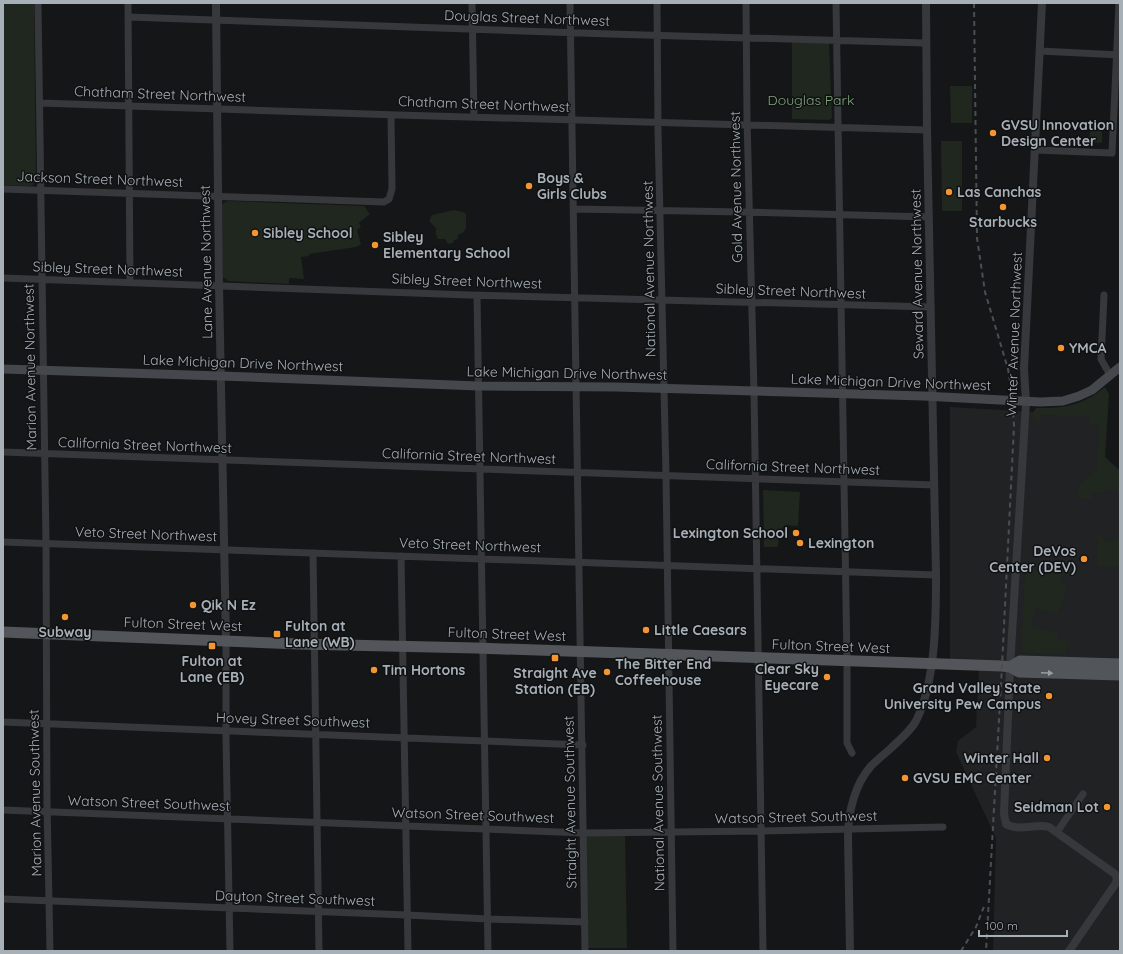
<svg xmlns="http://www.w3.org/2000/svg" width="1123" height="954" font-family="Quicksand,sans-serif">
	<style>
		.built { fill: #212224 }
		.green { fill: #1f271f }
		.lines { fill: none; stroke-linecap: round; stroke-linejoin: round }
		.minor { stroke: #36383c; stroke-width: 7 }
		.tertiary { stroke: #36383c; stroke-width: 8 }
		.secondary { stroke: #44474c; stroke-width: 9 }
		.primary { stroke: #52565b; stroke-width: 11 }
		.rail { stroke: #4b4e53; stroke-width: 2; stroke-dasharray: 5 4; stroke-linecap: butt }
		.oneway { fill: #969da5 }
		.poi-dot { fill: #f39531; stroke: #101112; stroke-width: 1.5 }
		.labels { text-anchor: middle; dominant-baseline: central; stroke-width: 3; stroke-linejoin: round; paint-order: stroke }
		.street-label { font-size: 14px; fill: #a7afb7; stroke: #101112 }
		.park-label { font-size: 14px; fill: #81a37e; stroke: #101112 }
		.poi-label { font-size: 14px; font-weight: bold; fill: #a7afb7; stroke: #101112; text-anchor: start }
	</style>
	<rect width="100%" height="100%" fill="#151617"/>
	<!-- built -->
	<path class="built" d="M1104,394L1102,454L1117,469L1120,468V951H993L996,838L956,752L958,741L976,727L979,666L950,665V407L1034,412H1070Z"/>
	<!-- green -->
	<path class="green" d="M3,3H34L36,180L33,185L30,186L3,185Z
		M792,41L829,42L832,118L829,120L792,119Z
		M950,86H972V123H951Z
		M1090,130L1102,131V143L1089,142Z
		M941,141H962V211H942Z
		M228,201L364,206L370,214L359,223L361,227L357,230L361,244L356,247L309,254V256L301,257L304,279L289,278V284L228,281L223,277L222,204Z
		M454,210L463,212L466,214V227L464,232L458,235V239L454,240L453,243L448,244L445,239H438L436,235V228L429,221L432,215Z
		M1105,387L1109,394L1105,457L1120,471V493H1117V490H1105V492H1091V500L1078,499V486L1097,469L1099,424H1090V417L1041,415L1040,420H1034V411L1036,408C1066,408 1081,406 1105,387Z
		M763,490L800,492L798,526L785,525L779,532L778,547H764Z
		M1098,533C1105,541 1112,547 1120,534V567L1097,566Z
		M1025,570L1065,573L1060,583L1068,586L1058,614L1037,608L1030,625L1058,634V639L1069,642L1065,654L1025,653L1021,650Z
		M584,833H625L627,948H585Z"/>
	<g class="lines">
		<!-- minor -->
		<path class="minor" d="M38,3L46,543L47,803L50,951
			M128,3L130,282
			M472,3L474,117
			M570,3L585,951
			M657,3L658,131L666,475L673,951
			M746,3L747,118L754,392L763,951
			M836,3L847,661V743L852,753
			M128,17L610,34L926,43
			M1040,51L1120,55
			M40,103L398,115L927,130
			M1035,150L1112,153L1119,3
			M3,189L384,202L389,199L392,189L391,115
			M574,209L742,212L929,217
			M3,278L469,295L931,307
			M477,295L488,951
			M1104,295L1101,359L1110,375
			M3,452L934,485
			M3,542L936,575
			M313,553L319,951
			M401,556L408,951
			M226,641V738L230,951
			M3,722L583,745
			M3,810L584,833L761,831L943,827
			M1057,832L1083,794
			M3,899L407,915L488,919L585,922"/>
		<!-- tertiary -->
		<path class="tertiary" d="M216,3L219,285L226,641
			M1042,3L1024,369L1026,402L1010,667L1004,814L1006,824C1019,832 1036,823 1049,827L1115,874L1117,877L1116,883L1069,951
			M850,951L848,837C848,812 855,784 871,766C877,760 883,755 889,750C898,741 910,732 916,721C936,682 936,617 936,575L927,130L926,3"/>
		<!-- secondary -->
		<path class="secondary" d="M3,369L221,376L478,386L615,387L923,396L1040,402L1063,401L1079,396L1092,390L1120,367"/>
		<!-- primary -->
		<path class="primary" d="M3,632L299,644L476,648L1002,666L1010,667L1019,672L1120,675
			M1010,667L1020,661L1120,664"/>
		<!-- rail -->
		<path class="rail" d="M974,3L977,238L985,292L1008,369L1012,393L1014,426L1002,666L986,951
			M961,951L976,927L985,904"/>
	</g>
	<!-- one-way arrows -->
	<defs><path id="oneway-solid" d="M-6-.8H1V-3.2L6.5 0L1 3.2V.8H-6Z"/></defs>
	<use class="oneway" href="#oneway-solid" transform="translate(1047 673) rotate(2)"/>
	<!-- markers -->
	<g class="poi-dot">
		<circle cx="993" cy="133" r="4"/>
		<circle cx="529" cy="186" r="4"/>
		<circle cx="949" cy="192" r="4"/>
		<circle cx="1003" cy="207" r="4"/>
		<circle cx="255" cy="233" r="4"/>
		<circle cx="375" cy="245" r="4"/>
		<circle cx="1061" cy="348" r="4"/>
		<circle cx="796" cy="533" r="4"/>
		<circle cx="800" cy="543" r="4"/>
		<circle cx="1084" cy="559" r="4"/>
		<circle cx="193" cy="605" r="4"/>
		<circle cx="65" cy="617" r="4"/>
		<circle cx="646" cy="630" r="4"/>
		<rect x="273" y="630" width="8" height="8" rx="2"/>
		<rect x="208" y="642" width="8" height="8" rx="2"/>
		<rect x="551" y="654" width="8" height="8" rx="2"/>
		<circle cx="374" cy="670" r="4"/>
		<circle cx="607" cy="672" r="4"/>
		<circle cx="827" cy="677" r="4"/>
		<circle cx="1049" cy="696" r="4"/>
		<circle cx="1047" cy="758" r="4"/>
		<circle cx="905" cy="778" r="4"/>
		<circle cx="1107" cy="807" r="4"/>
	</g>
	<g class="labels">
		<!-- street labels -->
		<g class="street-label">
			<text transform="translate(527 18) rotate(2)">Douglas Street Northwest</text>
			<text transform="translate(160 94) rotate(2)">Chatham Street Northwest</text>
			<text transform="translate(484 104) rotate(2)">Chatham Street Northwest</text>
			<text transform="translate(100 179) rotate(2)">Jackson Street Northwest</text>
			<text transform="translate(736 187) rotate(-91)">Gold Avenue Northwest</text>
			<text transform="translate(206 262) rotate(-91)">Lane Avenue Northwest</text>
			<text transform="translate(108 269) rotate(2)">Sibley Street Northwest</text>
			<text transform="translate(649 269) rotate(-91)">National Avenue Northwest</text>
			<text transform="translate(917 274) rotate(-91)">Seward Avenue Northwest</text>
			<text transform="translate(467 281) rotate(2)">Sibley Street Northwest</text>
			<text transform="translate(791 291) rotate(2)">Sibley Street Northwest</text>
			<text transform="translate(1014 334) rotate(-88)">Winter Avenue Northwest</text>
			<text transform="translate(243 363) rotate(2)">Lake Michigan Drive Northwest</text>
			<text transform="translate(30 367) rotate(-91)">Marion Avenue Northwest</text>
			<text transform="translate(567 373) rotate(1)">Lake Michigan Drive Northwest</text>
			<text transform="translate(891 382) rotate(2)">Lake Michigan Drive Northwest</text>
			<text transform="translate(145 445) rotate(2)">California Street Northwest</text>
			<text transform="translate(469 456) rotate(2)">California Street Northwest</text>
			<text transform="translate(793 467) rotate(2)">California Street Northwest</text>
			<text transform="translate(146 534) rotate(2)">Veto Street Northwest</text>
			<text transform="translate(470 545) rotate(2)">Veto Street Northwest</text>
			<text transform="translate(183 624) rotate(2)">Fulton Street West</text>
			<text transform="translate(507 634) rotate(2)">Fulton Street West</text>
			<text transform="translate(831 646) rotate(2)">Fulton Street West</text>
			<text transform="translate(293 720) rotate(2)">Hovey Street Southwest</text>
			<text transform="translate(35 793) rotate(-91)">Marion Avenue Southwest</text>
			<text transform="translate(570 802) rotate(-91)">Straight Avenue Southwest</text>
			<text transform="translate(149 803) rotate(2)">Watson Street Southwest</text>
			<text transform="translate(658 803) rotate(-91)">National Avenue Southwest</text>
			<text transform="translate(473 815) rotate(2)">Watson Street Southwest</text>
			<text transform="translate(796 817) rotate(-1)">Watson Street Southwest</text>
			<text transform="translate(295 898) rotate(2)">Dayton Street Southwest</text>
		</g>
		<!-- park labels -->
		<g class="park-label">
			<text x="811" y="100">Douglas Park</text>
		</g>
		<!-- poi labels -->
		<g class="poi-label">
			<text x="1001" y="125">GVSU Innovation<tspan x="1001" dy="16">Design Center</tspan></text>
			<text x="537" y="178">Boys &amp;<tspan x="537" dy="16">Girls Clubs</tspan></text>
			<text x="957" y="192">Las Canchas</text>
			<text x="1003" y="222" text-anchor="middle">Starbucks</text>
			<text x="263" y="233">Sibley School</text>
			<text x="383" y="237">Sibley<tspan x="383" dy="16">Elementary School</tspan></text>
			<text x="1069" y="348">YMCA</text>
			<text x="788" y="533" text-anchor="end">Lexington School</text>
			<text x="808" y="543">Lexington</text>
			<text x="1076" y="551" text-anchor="end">DeVos<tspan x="1076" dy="16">Center (DEV)</tspan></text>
			<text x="201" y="605">Qik N Ez</text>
			<text x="285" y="626">Fulton at<tspan x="285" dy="16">Lane (WB)</tspan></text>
			<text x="654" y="630">Little Caesars</text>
			<text x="65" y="632" text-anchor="middle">Subway</text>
			<text x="212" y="661" text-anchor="middle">Fulton at<tspan x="212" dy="16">Lane (EB)</tspan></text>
			<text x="615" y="664">The Bitter End<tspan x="615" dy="16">Coffeehouse</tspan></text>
			<text x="819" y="669" text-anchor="end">Clear Sky<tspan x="819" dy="16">Eyecare</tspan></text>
			<text x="382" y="670">Tim Hortons</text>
			<text x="555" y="673" text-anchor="middle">Straight Ave<tspan x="555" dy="16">Station (EB)</tspan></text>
			<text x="1041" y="688" text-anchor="end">Grand Valley State<tspan x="1041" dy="16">University Pew Campus</tspan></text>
			<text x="1039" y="758" text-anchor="end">Winter Hall</text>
			<text x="913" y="778">GVSU EMC Center</text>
			<text x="1099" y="807" text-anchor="end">Seidman Lot</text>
		</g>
	</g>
	<!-- border -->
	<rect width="1123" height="954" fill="none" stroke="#a7afb7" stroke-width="8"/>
	<!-- scale -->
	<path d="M979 930v6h88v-6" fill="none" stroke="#a7afb7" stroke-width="2"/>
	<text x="985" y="930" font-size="12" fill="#a7afb7" stroke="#101112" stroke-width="3" paint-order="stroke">100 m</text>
</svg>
